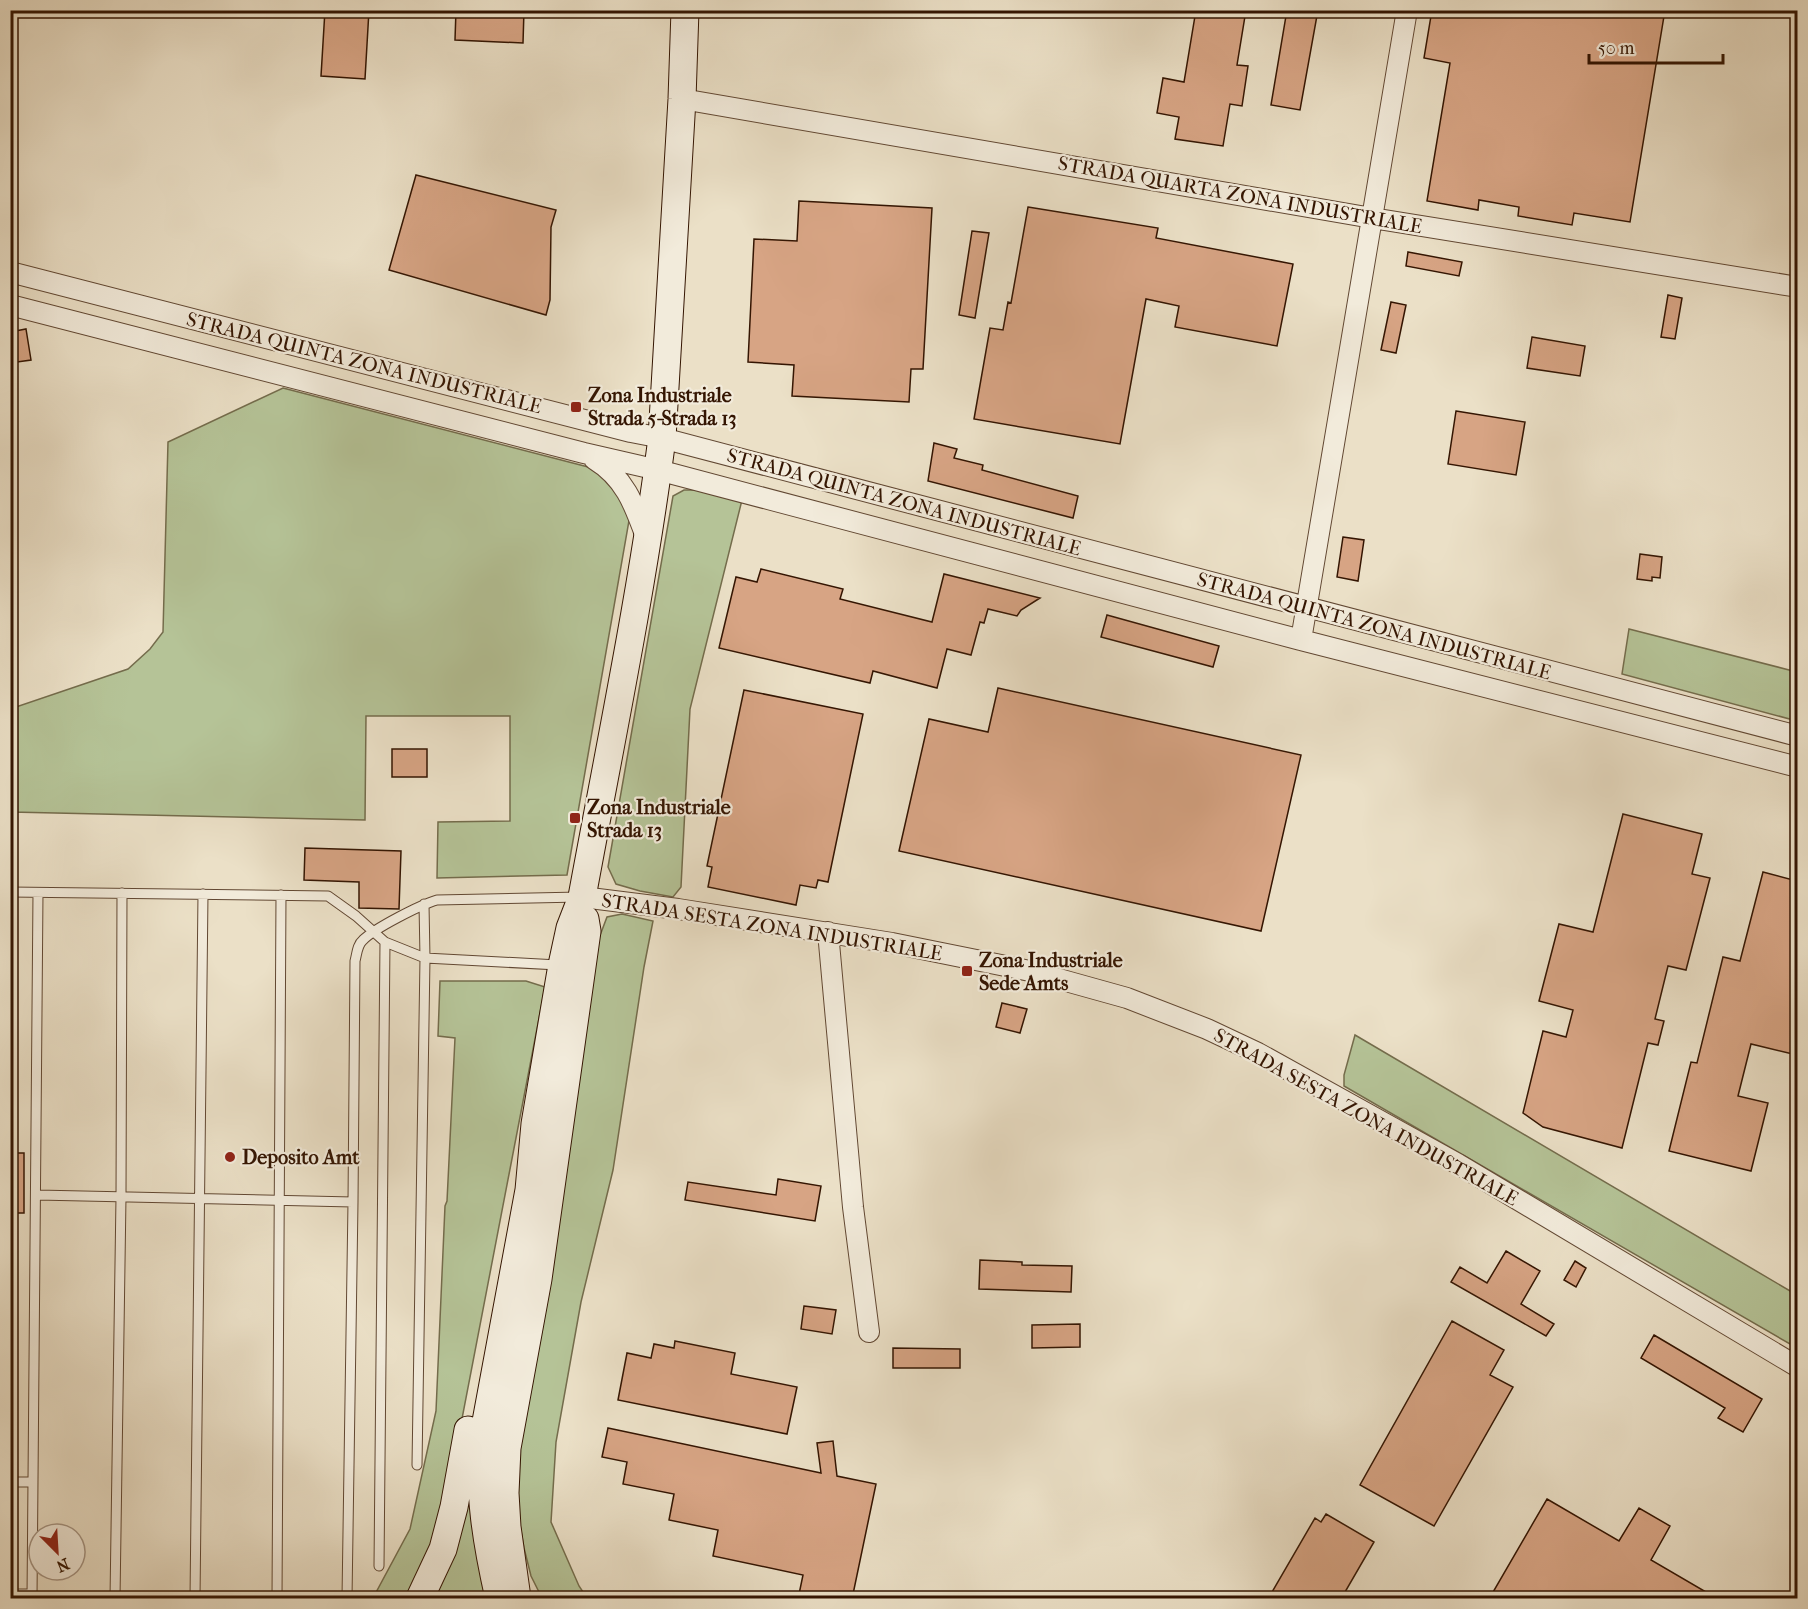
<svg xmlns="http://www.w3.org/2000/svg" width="1808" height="1609" font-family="'IM FELL French Canon',serif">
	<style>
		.green { fill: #b5c397; stroke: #746c4c; stroke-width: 1.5 }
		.building { fill: #d7a484; stroke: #341502; stroke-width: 1.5 }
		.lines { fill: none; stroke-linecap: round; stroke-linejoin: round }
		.lane-casing { stroke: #624833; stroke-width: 11 }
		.street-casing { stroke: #624833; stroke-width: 22 }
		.secondary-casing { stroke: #341502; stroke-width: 29 }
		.lane { stroke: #f2ebdb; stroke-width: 9 }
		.street { stroke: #f2ebdb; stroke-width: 20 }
		.secondary { stroke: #f2ebdb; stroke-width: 27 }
		.poi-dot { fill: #8f2418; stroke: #f2ebdb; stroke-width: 2 }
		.labels { text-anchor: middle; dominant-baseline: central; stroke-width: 4.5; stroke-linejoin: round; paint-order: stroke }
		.street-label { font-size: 20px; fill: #341502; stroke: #f2ebdb }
		.poi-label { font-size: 20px; font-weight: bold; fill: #341502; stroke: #f2ebdb; text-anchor: start }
	</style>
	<rect width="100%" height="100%" fill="#ebe0c7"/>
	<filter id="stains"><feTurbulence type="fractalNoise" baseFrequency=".00333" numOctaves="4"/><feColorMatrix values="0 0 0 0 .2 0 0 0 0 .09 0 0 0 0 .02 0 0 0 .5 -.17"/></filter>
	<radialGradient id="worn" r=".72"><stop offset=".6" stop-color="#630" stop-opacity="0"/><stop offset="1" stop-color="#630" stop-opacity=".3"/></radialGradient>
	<!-- green -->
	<path class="green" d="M283,388L592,468L611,483L630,515L567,875L437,878L438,822L510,821V716H366L365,820L11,812L10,709L128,669L150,649L163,632L168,442Z
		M684,490H697L742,500L690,709L681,887L673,897L640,891L616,884L608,867L673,496Z
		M1629,629L1797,672V721L1622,674Z
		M622,914L653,921L644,967L613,1170L581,1302L556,1442L551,1522L579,1586L587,1598H542L531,1576L524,1548L514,1491L518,1446L593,954L607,917Z
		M440,981H526L545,987L441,1528L412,1598H373L410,1529L436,1411L445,1206L447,1201L455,1038L438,1036Z
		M1355,1035L1797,1295V1348L1344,1086V1075Z
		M472,1457L486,1598H428Z"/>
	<!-- building -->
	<path class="building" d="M325,10H369L365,79L321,76Z
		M456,10H524L523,43L455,40Z
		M1196,10H1246L1237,65L1248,66L1242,106L1230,104L1223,146L1175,139L1179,117L1157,113L1163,78L1184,82Z
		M1287,10H1318L1300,110L1271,105Z
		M1432,10H1665L1630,222L1574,213L1572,225L1518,216L1519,207L1479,200L1478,210L1427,201L1450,63L1424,58Z
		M416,175L556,210L551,227L550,300L546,315L389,270Z
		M799,201L932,208L923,369H911L909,402L792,396L794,365L748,362L754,239L797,241Z
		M1028,207L1158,228L1156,238L1293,264L1277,346L1175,327L1179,306L1146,299L1120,444L974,419L990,328L1003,330L1008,302L1011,303Z
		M972,231L989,233L975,318L959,315Z
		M1408,252L1462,262L1459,276L1406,266Z
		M1668,295L1682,298L1675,339L1661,337Z
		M1391,302L1406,305L1396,353L1381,350Z
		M26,329L31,360L10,363V332Z
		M1532,337L1585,346L1580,376L1527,368Z
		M1456,411L1525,422L1516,475L1448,464Z
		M934,443L957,449L954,458L983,465L982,470L1078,496L1073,518L928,481Z
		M1343,537L1364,540L1358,581L1337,577Z
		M1640,554L1662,557L1660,578L1652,577V581L1637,579Z
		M761,569L843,589L840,599L932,622L944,574L1040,598L1021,610L1017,616L988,609L984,623L980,622L971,655L947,649L937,688L873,671L870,683L719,648L736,577L757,582Z
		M1107,615L1219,646L1213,667L1101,637Z
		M998,688L1301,755L1261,931L899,851L929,719L988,732Z
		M744,690L863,714L828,882L818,880L816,888L800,885L796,905L708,887L712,867L707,866Z
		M392,749H427V777H392Z
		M1623,814L1702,834L1692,874L1710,878L1686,970L1668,966L1655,1019L1664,1021L1658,1045L1648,1043L1622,1148L1543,1127L1523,1113L1543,1031L1566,1037L1573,1010L1539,1001L1559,924L1593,932Z
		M305,848L401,851L399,909L359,908V882L304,880Z
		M1763,872L1797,881V1055L1751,1044L1738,1096L1768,1103L1751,1171L1669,1151L1691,1062L1697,1063L1723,957L1740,961Z
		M1002,1003L1027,1009L1020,1033L996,1027Z
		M10,1153H24V1213H10Z
		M778,1179L821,1186L815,1221L685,1200L688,1182L776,1195Z
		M1506,1251L1540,1271L1521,1304L1554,1324L1546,1336L1451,1282L1460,1267L1487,1283Z
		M980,1260L1022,1262V1265L1072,1266L1071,1292L979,1289Z
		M1575,1261L1586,1268L1576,1287L1564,1280Z
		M804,1306L836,1310L832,1334L801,1329Z
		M1452,1321L1504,1350L1490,1375L1513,1387L1434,1526L1360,1485Z
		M1080,1324V1347L1032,1348V1325Z
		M1654,1335L1762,1399L1743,1432L1718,1418L1725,1408L1641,1358Z
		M675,1341L735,1353L731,1374L797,1387L787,1434L618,1400L627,1353L651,1358L654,1344L674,1348Z
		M893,1348L960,1349V1368H893Z
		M608,1428L821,1473L817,1443L833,1441L837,1476L876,1484L852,1599H798L803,1575L713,1556L718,1530L669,1520L674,1494L623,1484L627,1462L602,1457Z
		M1547,1499L1619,1541L1639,1508L1670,1526L1651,1560L1718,1599H1489Z
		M1326,1514L1374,1542L1341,1599H1268L1315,1518L1321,1522Z"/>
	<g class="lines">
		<defs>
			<path id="lane" d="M10,892L328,896L356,916L385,942L425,958L558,965
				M37,1195L353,1202
				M417,1465L425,958L424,904
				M10,1482H33
				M379,1566L385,942
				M10,1594H32
				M32,1598L38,893
				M115,1598L121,1197L122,893
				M195,1598L203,894
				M277,1598L281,895
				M347,1598L353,1202L355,961C357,954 357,945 363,940C375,928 420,905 437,900L580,897"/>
			<path id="street" d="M682,99L1372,218L1798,287
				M10,272L631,432L662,438L1798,736
				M10,305L584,453L658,470L1301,640L1798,767
				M594,459C625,478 634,504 646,537
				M1301,640L1407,10
				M582,897L678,909L892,943L1030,971L1127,998L1207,1029L1258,1053L1458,1164L1798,1367
				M828,932L853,1207L869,1332"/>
			<path id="secondary" d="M420,1598L443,1549L454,1507L468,1430
				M499,1598C487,1545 478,1493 483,1438L529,1190L535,1124L562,965L570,928L582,897C610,745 642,592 662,438L682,99L685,10
				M517,1598L507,1527L505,1493L507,1448L538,1279L587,931L585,919"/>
		</defs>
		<!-- lane casing -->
		<use href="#lane" class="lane-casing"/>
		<!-- street casing -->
		<use href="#street" class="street-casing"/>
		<!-- secondary casing -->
		<use href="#secondary" class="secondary-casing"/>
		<!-- lane -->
		<use href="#lane" class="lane"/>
		<!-- street -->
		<use href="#street" class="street"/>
		<!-- secondary -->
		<use href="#secondary" class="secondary"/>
	</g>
	<!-- markers -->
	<g class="poi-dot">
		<rect x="570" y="401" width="12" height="12" rx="3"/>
		<rect x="569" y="812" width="12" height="12" rx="3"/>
		<rect x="961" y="965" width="12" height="12" rx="3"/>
		<circle cx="230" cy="1157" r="6"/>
	</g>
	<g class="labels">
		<!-- street labels -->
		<g class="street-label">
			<text transform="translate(1240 195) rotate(10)">STRADA QUARTA ZONA INDUSTRIALE</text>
			<text transform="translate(364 363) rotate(14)">STRADA QUINTA ZONA INDUSTRIALE</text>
			<text transform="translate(904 502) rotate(15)">STRADA QUINTA ZONA INDUSTRIALE</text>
			<text transform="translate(1374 626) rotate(15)">STRADA QUINTA ZONA INDUSTRIALE</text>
			<text transform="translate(772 927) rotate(9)">STRADA SESTA ZONA INDUSTRIALE</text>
			<text transform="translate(1366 1117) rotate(29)">STRADA SESTA ZONA INDUSTRIALE</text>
		</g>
		<!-- poi labels -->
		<g class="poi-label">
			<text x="588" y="395">Zona Industriale<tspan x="588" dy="23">Strada 5-Strada 13</tspan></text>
			<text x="587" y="807">Zona Industriale<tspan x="587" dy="23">Strada 13</tspan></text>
			<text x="979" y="960">Zona Industriale<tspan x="979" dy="23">Sede Amts</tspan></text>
			<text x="242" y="1157">Deposito Amt</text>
		</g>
	</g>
	<!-- margin -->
	<rect width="1808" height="1609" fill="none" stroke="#ebe0c7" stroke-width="36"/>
	<rect x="12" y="12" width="1784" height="1585" fill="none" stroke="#341502" stroke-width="3"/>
	<rect x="18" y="18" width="1772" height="1573" fill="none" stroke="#341502" stroke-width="1.5"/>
	<!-- north arrow -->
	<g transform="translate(57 1552) rotate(156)"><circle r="28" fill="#f2ebdb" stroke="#a69584" stroke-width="1.5"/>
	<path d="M0-4.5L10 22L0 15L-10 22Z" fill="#8f2418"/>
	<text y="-9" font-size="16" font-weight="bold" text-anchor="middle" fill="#341502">N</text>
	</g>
	<!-- scale -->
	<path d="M1589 54v9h134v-9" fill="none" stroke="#341502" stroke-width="3"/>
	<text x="1598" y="54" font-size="18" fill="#341502" stroke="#f2ebdb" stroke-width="4.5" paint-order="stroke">50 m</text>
	<rect width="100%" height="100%" filter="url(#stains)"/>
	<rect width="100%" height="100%" fill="url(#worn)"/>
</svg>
